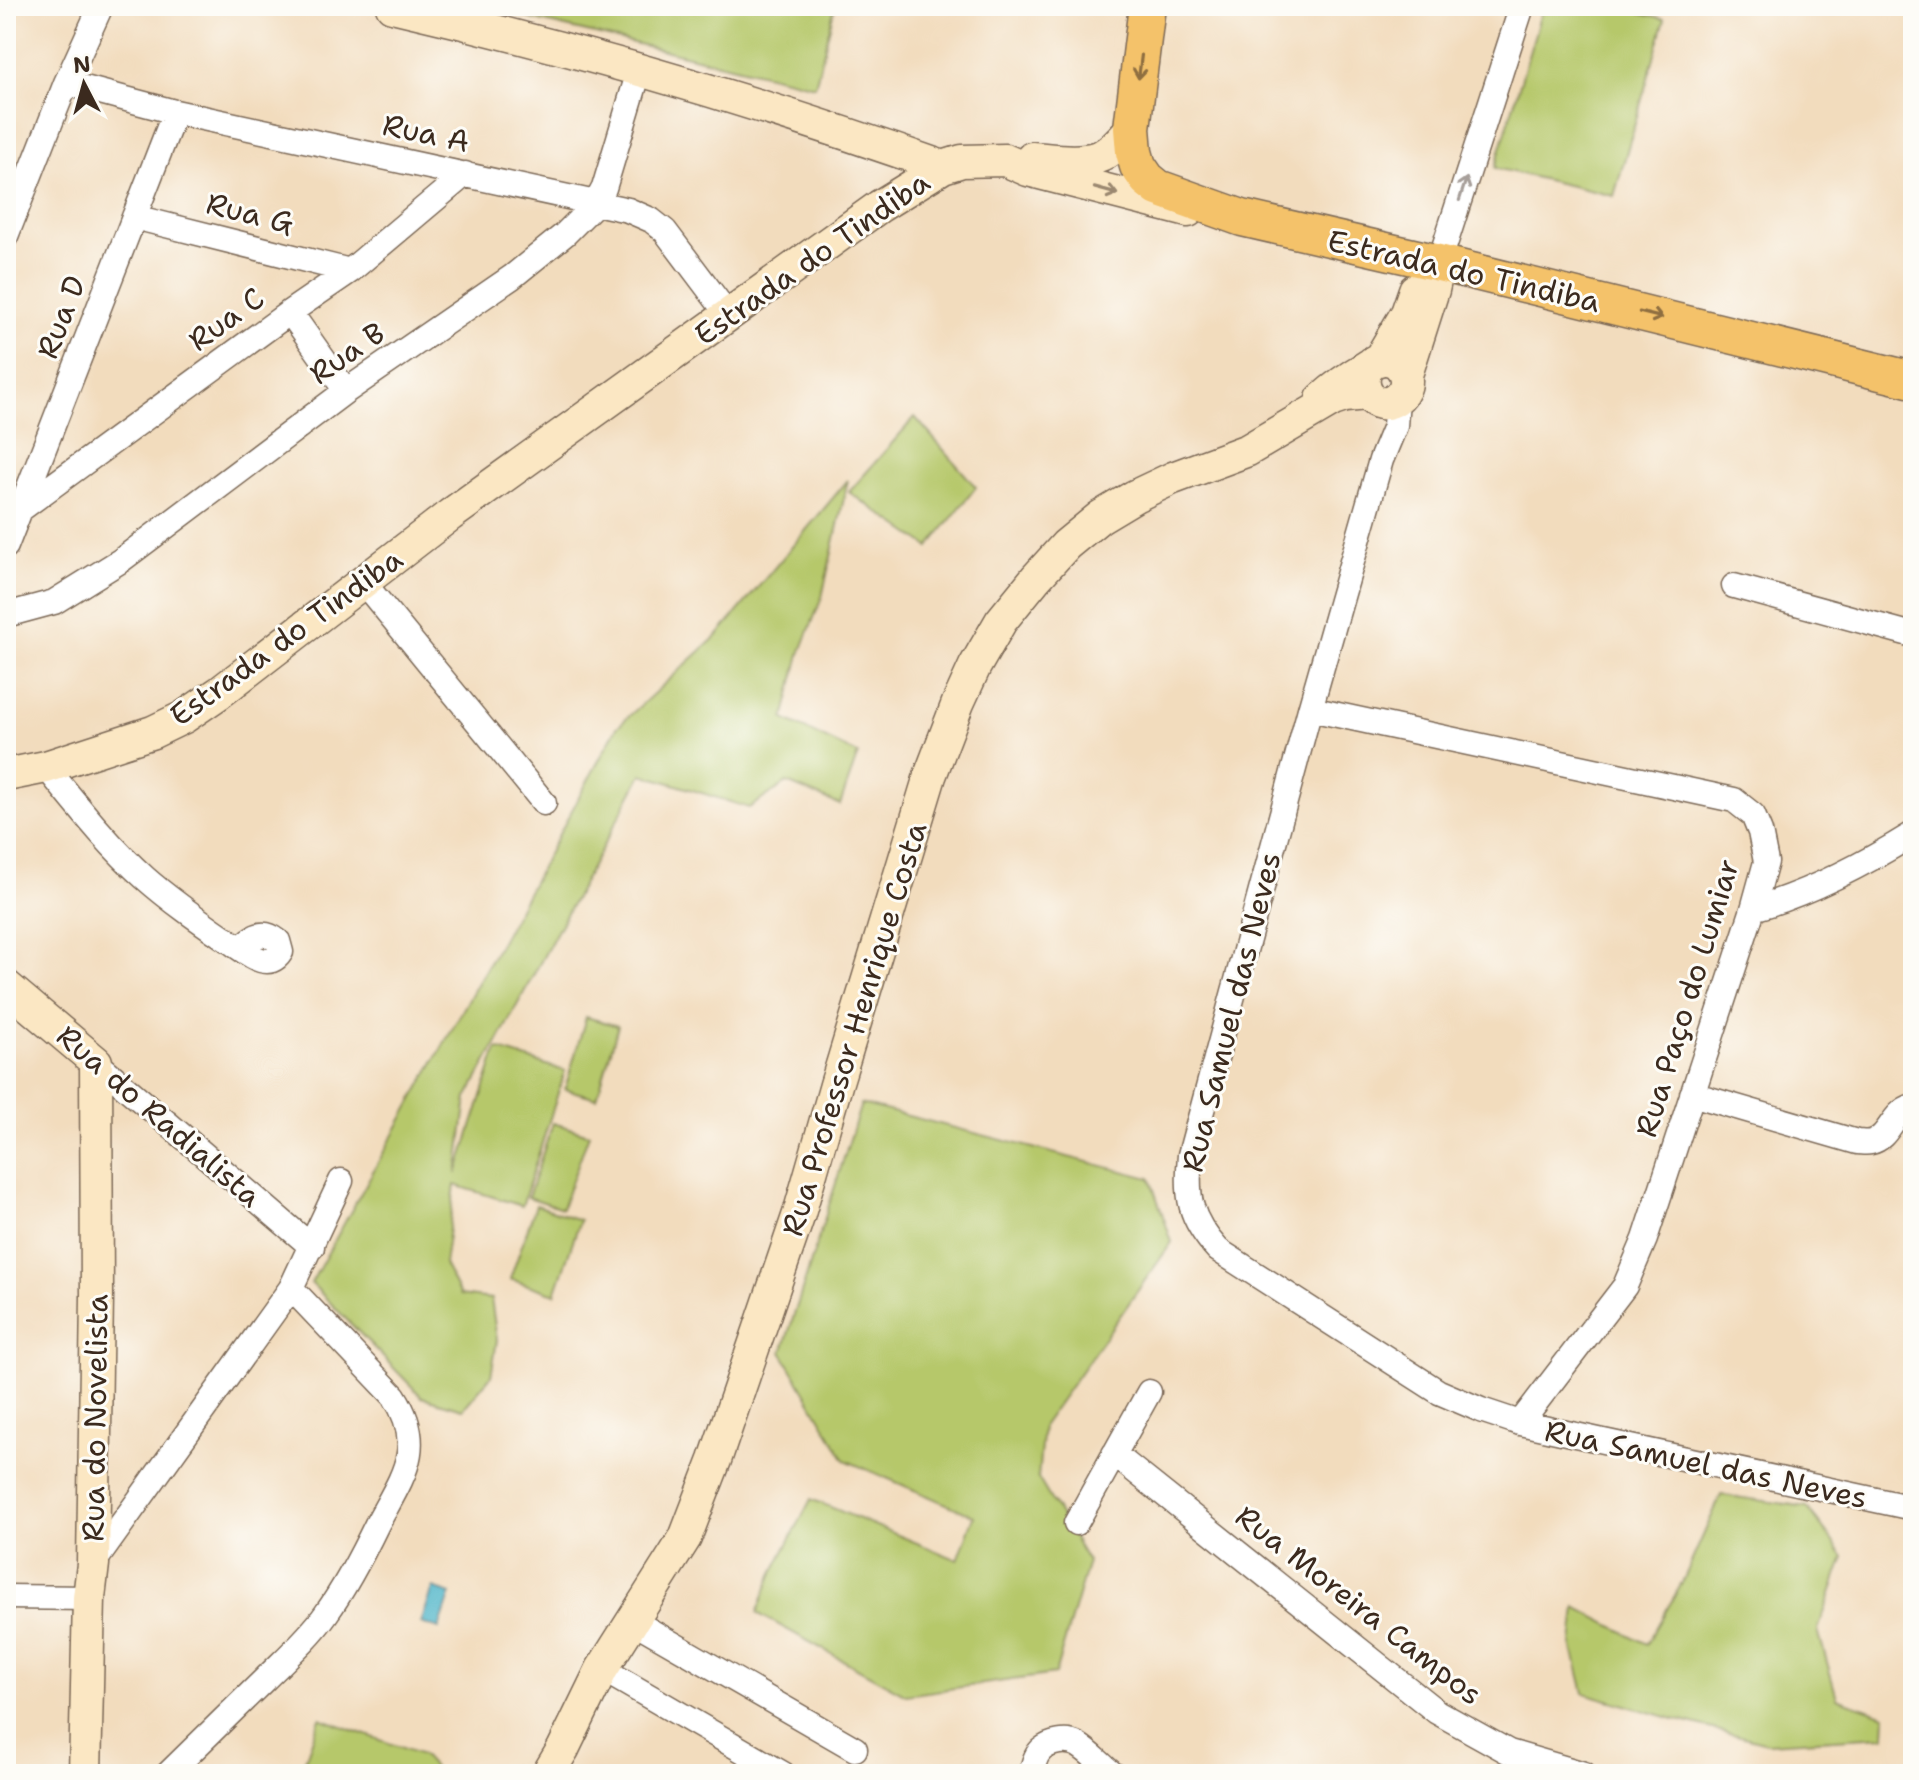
<svg xmlns="http://www.w3.org/2000/svg" width="1919" height="1780" font-family="'Shantell Sans',sans-serif">
	<style>
		.green { fill: #b6c86b; stroke: #787944; stroke-width: 2 }
		.water { fill: #49b3c8; stroke: #426e73; stroke-width: 2 }
		.lines { fill: none; stroke-linecap: round; stroke-linejoin: round }
		.street-casing { stroke: #7b6856; stroke-width: 27 }
		.secondary-casing { stroke: #7b6856; stroke-width: 35 }
		.primary-casing { stroke: #7b6856; stroke-width: 39 }
		.street { stroke: #fff; stroke-width: 24 }
		.secondary { stroke: #fbe7c3; stroke-width: 32 }
		.primary { stroke: #f4c26a; stroke-width: 36 }
		.oneway { stroke: #8e6e40 }
		.oneway2 { stroke: #a79f9a }
		.oneway3 { stroke: #9b8870 }
		.labels { text-anchor: middle; dominant-baseline: central; stroke-width: 6; stroke-linejoin: round; paint-order: stroke }
		.street-label { font-size: 30px; fill: #3b2a1e; stroke: #fdfcf7 }
	</style>
	<rect width="100%" height="100%" fill="#fdfcf7"/>
	<filter id="ink" filterUnits="userSpaceOnUse"><feTurbulence type="fractalNoise" baseFrequency=".0125" numOctaves="2"/><feDisplacementMap in="SourceGraphic" scale="16" xChannelSelector="R" yChannelSelector="G"/><feConvolveMatrix kernelMatrix="1 2 1 2 8 2 1 2 1" color-interpolation-filters="sRGB"/></filter>
	<filter id="wash" filterUnits="userSpaceOnUse"><feTurbulence type="fractalNoise" baseFrequency=".006" numOctaves="4" result="noise"/><feDisplacementMap in="SourceGraphic" scale="32" xChannelSelector="R" yChannelSelector="G"/><feGaussianBlur stdDeviation="1.8" result="paint"/><feColorMatrix in="noise" values="0 0 0 0 0 0 0 0 0 0 0 0 0 0 0 0 0 1.4 0 .05"/><feComposite in="paint" operator="in"/></filter>
	<g filter="url(#wash)">
		<rect width="100%" height="100%" fill="#f2dcbd"/>
		<!-- green -->
		<path class="green" d="M477,6H835L815,86Z
			M1543,6H1616L1665,19L1614,196L1495,168Z
			M915,417L976,487L929,547L849,492Z
			M848,480L822,597L800,654L784,719L858,754L840,805L787,783L749,808L642,774L467,1098L457,1174L497,1049L565,1071L522,1206L455,1185L444,1264L460,1295L491,1299L497,1340L491,1376L463,1409L422,1397L311,1283L500,943L617,727L719,634Z
			M586,1017L618,1026L597,1098L565,1089Z
			M861,1104L1150,1178L1172,1242L1043,1425L1038,1478L1088,1562L1055,1674L906,1695L757,1613L772,1575L811,1499L958,1560L974,1516L845,1460L782,1353Z
			M553,1123L589,1134L562,1208L528,1197Z
			M536,1205L580,1220L555,1294L510,1279Z
			M1721,1495L1807,1507L1844,1557L1818,1630L1837,1698L1885,1715L1884,1736L1767,1743L1670,1718L1584,1693L1572,1644L1576,1607L1647,1644L1682,1583Z
			M320,1718L422,1755L439,1774H300Z"/>
		<!-- water -->
		<path class="water" d="M433,1588L451,1594L439,1629L421,1623Z"/>
	</g>
	<g filter="url(#ink)">
		<g class="lines">
			<defs>
				<path id="street" d="M66,83L175,112L628,210L651,220L665,231L729,316
					M134,217L350,271
					M6,236L66,83L101,6
					M1439,263L1522,6
					M290,312L346,391
					M1397,399L1395,426L1381,460L1310,709L1190,1155C1186,1197 1189,1218 1218,1250L1439,1392L1481,1410L1520,1423L1913,1508
					M21,509L290,312L350,271L465,174
					M6,546L175,112
					M363,582L544,803
					M1734,586L1913,635
					M6,615L54,602L120,561L346,391L512,277L565,234L596,203L604,188L640,68
					M1310,709L1734,800L1753,815L1760,832L1766,862L1753,909L1645,1239L1625,1286L1520,1423
					M46,767C77,805 108,845 145,878C171,901 200,921 229,941C244,950 268,974 281,952L278,941C263,929 252,936 241,949
					M1753,909C1810,893 1863,865 1913,834
					M96,1062L312,1247
					M1692,1094L1857,1142C1861,1142 1866,1143 1871,1142C1890,1138 1891,1112 1913,1106
					M1114,1454L1437,1712L1509,1752L1584,1774
					M1076,1523L1149,1392
					M93,1564L291,1288L341,1181
					M6,1597L89,1598
					M633,1621L855,1749
					M602,1669L783,1774
					M168,1774C200,1743 232,1711 264,1680C285,1659 309,1638 326,1614C346,1586 362,1555 377,1524C402,1477 427,1447 394,1396L291,1288
					M1031,1774C1033,1766 1035,1756 1041,1750C1050,1742 1067,1739 1078,1745C1090,1752 1101,1765 1113,1774"/>
				<path id="secondary" d="M392,6C578,49 762,103 943,167
					M1032,158C1052,159 1078,164 1098,157C1111,153 1122,138 1132,128
					M1379,360L1407,313L1415,290
					M1406,375L1433,290L1439,263
					M1322,399C1336,386 1351,376 1368,366C1374,363 1371,362 1378,360C1402,353 1417,385 1396,399C1375,414 1355,386 1368,366
					M6,775L46,767L153,732L184,717L219,693L450,515L880,206L943,167L962,161L1005,160L1028,170L1188,211
					M6,986L96,1062L97,1296L93,1564L89,1598L85,1774
					M548,1774L563,1749L602,1669L685,1538L715,1460L799,1214L836,1085L930,776L958,703L975,666L1001,621L1036,578L1066,545L1100,517L1135,496L1173,478L1248,450L1333,400L1345,396L1367,394"/>
				<path id="primary" d="M1147,6L1132,128L1134,152L1138,166L1147,179L1158,188L1242,218L1439,263L1913,380"/>
			</defs>
			<!-- street casing -->
			<use href="#street" class="street-casing"/>
			<!-- secondary casing -->
			<use href="#secondary" class="secondary-casing"/>
			<!-- primary casing -->
			<use href="#primary" class="primary-casing"/>
			<!-- street -->
			<use href="#street" class="street"/>
			<!-- secondary -->
			<use href="#secondary" class="secondary"/>
			<!-- primary -->
			<use href="#primary" class="primary"/>
		</g>
		<!-- one-way arrows -->
		<defs><path id="oneway-shaft" d="M-6 0H5M1.5-3L5.5 0L1.5 3" fill="none" stroke-width="1.6" stroke-linecap="round" stroke-linejoin="round" transform="scale(2)"/></defs>
		<g class="oneway">
			<use href="#oneway-shaft" transform="translate(1140 67) rotate(97)"/>
			<use href="#oneway-shaft" transform="translate(1651 315) rotate(14)"/>
		</g>
		<use class="oneway2" href="#oneway-shaft" transform="translate(1463 189) rotate(-72)"/>
		<use class="oneway3" href="#oneway-shaft" transform="translate(1106 191) rotate(15)"/>
	</g>
	<g class="labels">
		<!-- street labels -->
		<g class="street-label">
			<text transform="translate(426 133) rotate(12)">Rua A</text>
			<text transform="translate(250 213) rotate(14)">Rua G</text>
			<text transform="translate(812 258) rotate(-35)">Estrada do Tindiba</text>
			<text transform="translate(1464 271) rotate(13)">Estrada do Tindiba</text>
			<text transform="translate(61 317) rotate(-69)">Rua D</text>
			<text transform="translate(226 319) rotate(-36)">Rua C</text>
			<text transform="translate(347 353) rotate(-35)">Rua B</text>
			<text transform="translate(286 637) rotate(-36)">Estrada do Tindiba</text>
			<text transform="translate(1687 998) rotate(-73)">Rua Paço do Lumiar</text>
			<text transform="translate(1231 1012) rotate(-76)">Rua Samuel das Neves</text>
			<text transform="translate(854 1029) rotate(-73)">Rua Professor Henrique Costa</text>
			<text transform="translate(159 1116) rotate(41)">Rua do Radialista</text>
			<text transform="translate(95 1418) rotate(-89)">Rua do Novelista</text>
			<text transform="translate(1706 1464) rotate(12)">Rua Samuel das Neves</text>
			<text transform="translate(1359 1605) rotate(38)">Rua Moreira Campos</text>
		</g>
	</g>
	<!-- margin -->
	<rect width="1919" height="1780" fill="none" stroke="#fdfcf7" stroke-width="32"/>
	<!-- north arrow -->
	<g transform="translate(84 84) rotate(354)" stroke="#fdfcf7" stroke-width="6" paint-order="stroke">
	<path d="M0-6L14 30L0 20L-14 30Z" fill="#3b2a1e"/>
	<text y="-12" font-size="22" font-weight="bold" text-anchor="middle" fill="#3b2a1e">N</text>
	</g>
</svg>
